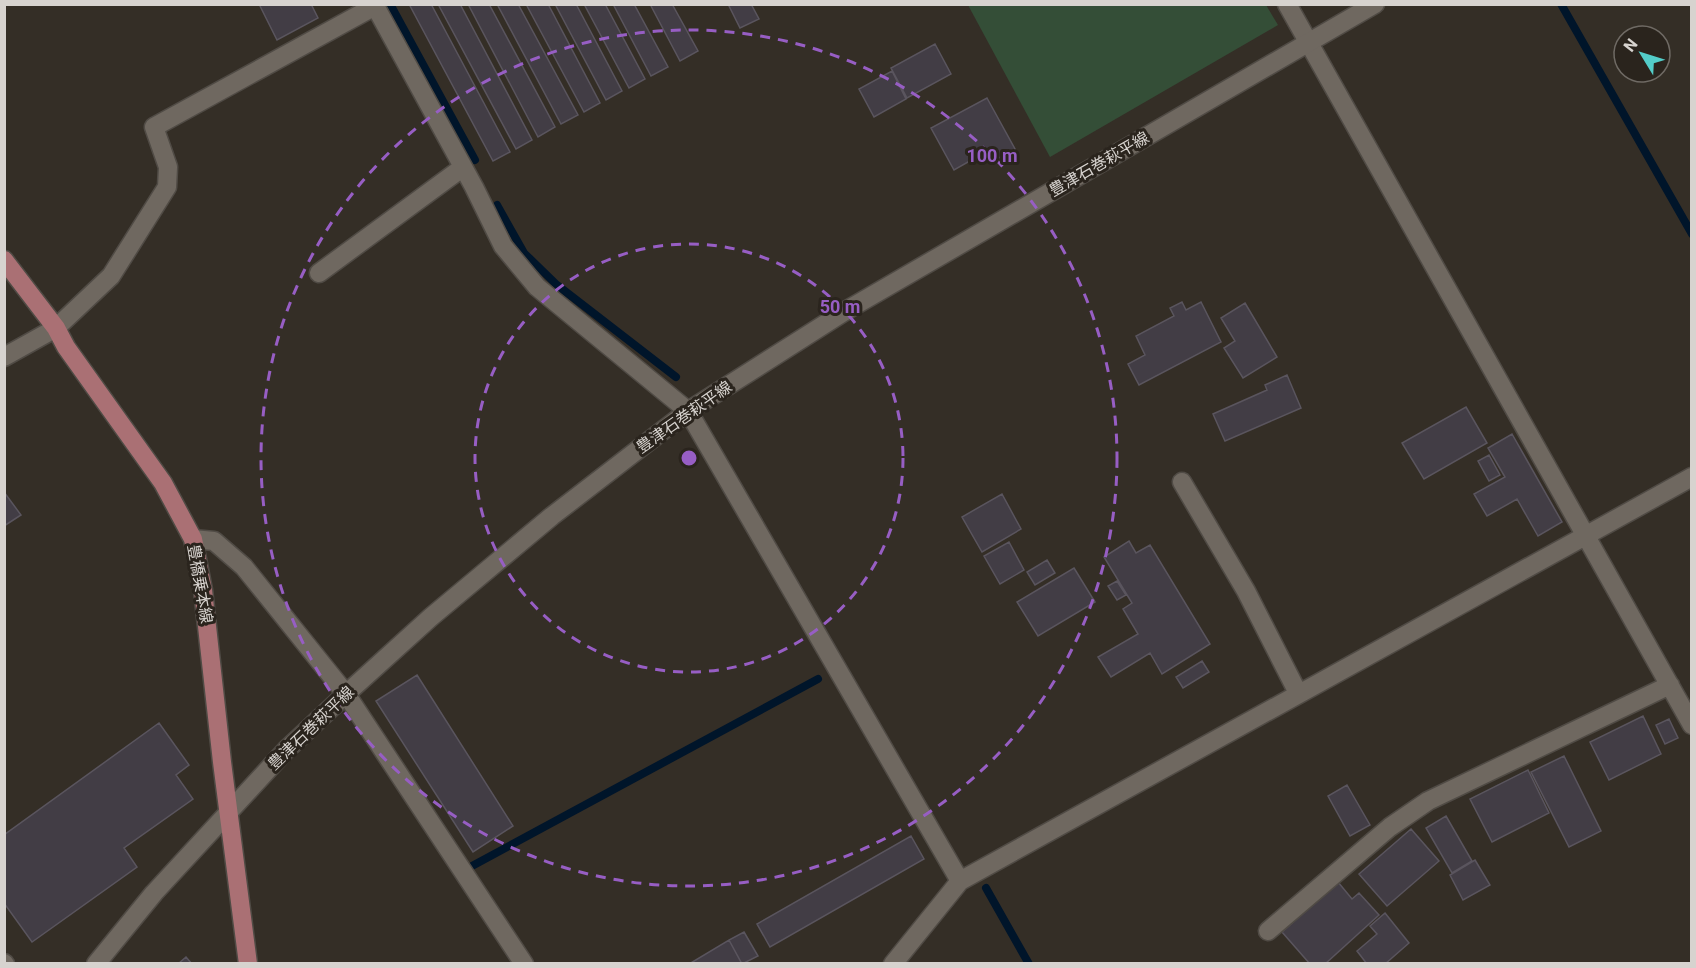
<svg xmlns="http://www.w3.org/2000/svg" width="1696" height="968" font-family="Roboto,'Noto Sans JP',sans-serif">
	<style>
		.green { fill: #344e37 }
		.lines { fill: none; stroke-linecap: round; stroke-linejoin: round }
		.stream { stroke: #00152a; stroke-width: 8 }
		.building { fill: #423d45; stroke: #5a555e; stroke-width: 1.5 }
		.street-casing { stroke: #504b45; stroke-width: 21 }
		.secondary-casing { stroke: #504b45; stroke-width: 21 }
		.primary-casing { stroke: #504b45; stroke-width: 21 }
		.street { stroke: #6f6860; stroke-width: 18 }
		.secondary { stroke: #6f6860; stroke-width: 18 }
		.primary { stroke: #aa7074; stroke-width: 18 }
		.ring { fill: none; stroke: #975ec4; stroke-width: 3; stroke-dasharray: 10 8 }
		.labels { text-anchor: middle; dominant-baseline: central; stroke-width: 6; stroke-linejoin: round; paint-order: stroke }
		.street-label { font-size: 16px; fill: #d7d3cf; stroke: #2a241d }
		.centre { fill: #975ec4; stroke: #2a241d; stroke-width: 3 }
		.ring-label { font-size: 18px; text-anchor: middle; font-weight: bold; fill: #975ec4; stroke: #2a241d; stroke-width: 6; stroke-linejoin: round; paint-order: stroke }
	</style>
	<rect width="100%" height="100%" fill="#342e26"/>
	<!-- green -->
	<path class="green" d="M968,5H1266L1278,25L1050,157Z"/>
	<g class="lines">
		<!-- stream -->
		<path class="stream" d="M390,4L475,160
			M1561,4L1692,234
			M497,205L524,253L557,285L676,377
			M472,866L818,679
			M986,888L1029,964"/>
	</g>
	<!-- building -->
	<path class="building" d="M259,4H311L318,18L277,40Z
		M409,4H431L510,152L493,161Z
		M438,4H460L532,140L516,149Z
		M468,4H489L555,127L538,137Z
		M497,4H518L578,115L561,124Z
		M526,4H548L600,103L584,112Z
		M555,4H576L622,91L606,100Z
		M584,4H605L645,79L629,88Z
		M613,4H634L668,67L651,76Z
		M650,4H672L698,51L680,61Z
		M728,4H751L759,19L740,28Z
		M935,44L951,74L907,98L891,68Z
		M892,71L906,99L874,117L859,89Z
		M987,98L1015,149L995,160L989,150L954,170L931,128Z
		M1182,302L1186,310L1201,302L1221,342L1139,385L1128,364L1145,355L1136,336L1174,316L1170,308Z
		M1245,303L1277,357L1243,378L1224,348L1235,341L1221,318Z
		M1287,375L1301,408L1225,441L1213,414L1267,390L1265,385Z
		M1466,407L1487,443L1424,479L1402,443Z
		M1512,434L1562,522L1538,536L1517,499L1487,516L1474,494L1505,477L1488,448Z
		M1489,455L1500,475L1489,481L1478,461Z
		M4,492L21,515L4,526Z
		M1002,494L1021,529L982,552L962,517Z
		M1129,541L1136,553L1150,545L1210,644L1162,674L1150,653L1111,677L1098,657L1138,634L1123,609L1132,603L1104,557Z
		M1009,542L1024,570L1000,584L984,556Z
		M1047,560L1055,573L1035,585L1027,572Z
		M1074,568L1095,602L1038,636L1017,602Z
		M1117,581L1126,595L1117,600L1108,586Z
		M1202,661L1209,672L1183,688L1176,677Z
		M417,675L513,826L473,852L376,701Z
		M1643,716L1661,754L1609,780L1590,742Z
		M1669,719L1678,738L1665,744L1656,725Z
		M159,723L189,765L176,775L193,799L124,848L137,867L32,942L4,903V835Z
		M1564,756L1601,831L1569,847L1531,772Z
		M1528,770L1549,813L1492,842L1470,799Z
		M1347,785L1370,825L1350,836L1328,796Z
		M1446,816L1472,861L1452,873L1426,828Z
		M1411,829L1439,861L1387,906L1359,874Z
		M911,836L924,859L770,947L757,924Z
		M1475,860L1490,885L1463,900L1450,875Z
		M1338,882L1352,899L1359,893L1379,915L1325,964H1310L1282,932Z
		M1385,913L1409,943L1385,964H1367L1357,951L1377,934L1370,926Z
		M744,932L758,956L742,964L729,940Z
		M729,940L742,964H689Z
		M186,957L192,964H178Z"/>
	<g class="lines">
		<defs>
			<path id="street" d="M374,4L474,187L503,246L537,287L688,411L960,881
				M1287,4L1692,725
				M319,273L462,168
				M4,357L56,328L111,276L167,187L168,167L154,127L375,6
				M1182,482L1246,591L1298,693
				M193,539L214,541L244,567L346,694L524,964
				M1268,931L1390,827L1428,801L1670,685
				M4,963L5,964
				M893,964L960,881L1692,477"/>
			<path id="secondary" d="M96,964L154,893L286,750L346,694L431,617L552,516L688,411L847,310L1375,4"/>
			<path id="primary" d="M4,260L56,328L66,347L163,483L193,539L203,590L222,762L248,964"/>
		</defs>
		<!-- street casing -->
		<use href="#street" class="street-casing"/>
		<!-- secondary casing -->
		<use href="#secondary" class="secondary-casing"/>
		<!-- primary casing -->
		<use href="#primary" class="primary-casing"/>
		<!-- street -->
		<use href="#street" class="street"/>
		<!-- secondary -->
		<use href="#secondary" class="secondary"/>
		<!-- primary -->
		<use href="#primary" class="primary"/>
	</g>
	<!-- distance rings -->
	<g class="ring">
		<circle cx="689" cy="458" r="214"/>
		<circle cx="689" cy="458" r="428"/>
	</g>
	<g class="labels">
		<!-- street labels -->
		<g class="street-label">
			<text transform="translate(1099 164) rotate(-30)">豊津石巻萩平線</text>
			<text transform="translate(684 417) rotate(-35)">豊津石巻萩平線</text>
			<text transform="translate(200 584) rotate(80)">豊橋乗本線</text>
			<text transform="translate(311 728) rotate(-44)">豊津石巻萩平線</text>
		</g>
	</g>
	<circle cx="689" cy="458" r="9" class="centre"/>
	<g class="ring-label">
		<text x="992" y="162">100 m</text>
		<text x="840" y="313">50 m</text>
	</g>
	<!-- border -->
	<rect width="1696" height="968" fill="none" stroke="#d7d3cf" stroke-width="12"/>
	<!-- north arrow -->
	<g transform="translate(1642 54) rotate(308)"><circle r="28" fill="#2a241d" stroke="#6f6a64" stroke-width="1.5"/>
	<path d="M0-4.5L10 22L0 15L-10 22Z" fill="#53cdc9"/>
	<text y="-9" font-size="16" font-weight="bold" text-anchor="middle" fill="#d7d3cf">N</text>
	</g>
</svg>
